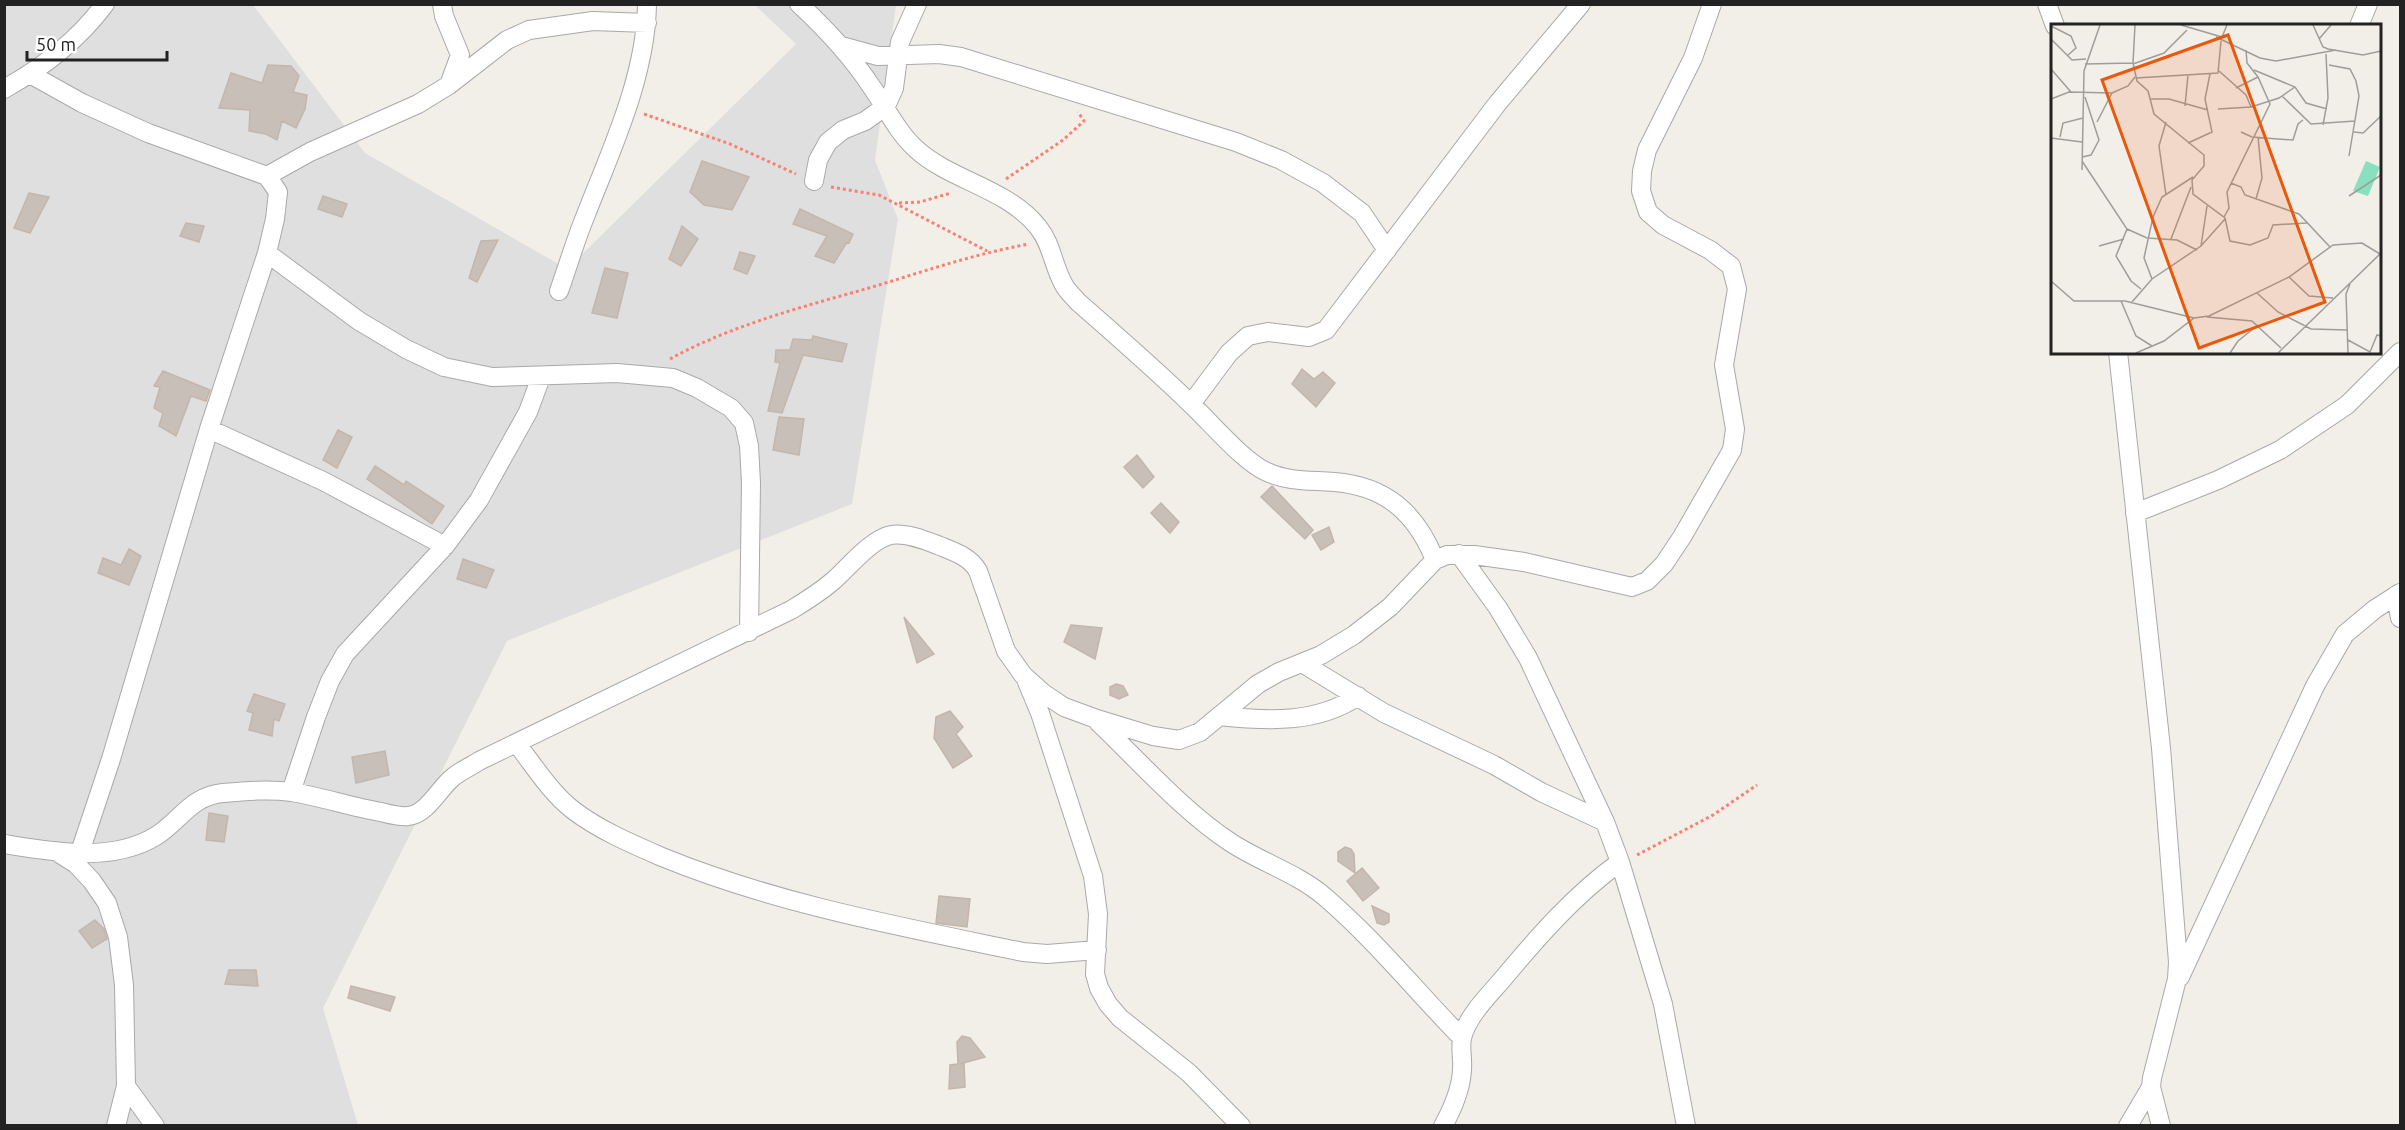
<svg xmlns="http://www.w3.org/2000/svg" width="2405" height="1130" font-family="Ubuntu,sans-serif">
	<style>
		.residential { fill: #e0dfdf }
		.building { fill: #c7bfb8; stroke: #c4b6ab; stroke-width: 1.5 }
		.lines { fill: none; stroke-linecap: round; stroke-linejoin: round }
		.minor-casing { stroke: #a9a9a9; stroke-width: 20 }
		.path { stroke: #fa8072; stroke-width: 3; stroke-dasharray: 3 3; stroke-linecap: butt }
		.minor { stroke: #fff; stroke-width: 18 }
		.inset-road { fill: none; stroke: #9f9d99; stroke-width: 1.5 }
		.view { fill: #e8590c; fill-opacity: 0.15; stroke: #e8590c; stroke-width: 3 }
		.inset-edge { fill: none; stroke: #222; stroke-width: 3 }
	</style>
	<rect width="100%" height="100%" fill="#f2efe9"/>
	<!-- residential -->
	<path class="residential" d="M5,5H253L365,153L567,269L796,44L755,5H896L875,160L898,219L852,504L507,641L323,1008L358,1125L5,1126Z"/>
	<!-- building -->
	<path class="building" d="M268,65L291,66L299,76L293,92L307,95L305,109L296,128L282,121L277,140L266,134L249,131L250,110L219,108L231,73L262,83Z
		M702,161L749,177L732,210L704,205L690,192Z
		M29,193L49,197L30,233L14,228Z
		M323,196L347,204L342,217L318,209Z
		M800,209L853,234L849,243L847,242L834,263L815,256L827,236L793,224Z
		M186,223L204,226L199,242L180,236Z
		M682,226L698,239L681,266L669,259Z
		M498,240L477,282L469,278L481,241Z
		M740,252L755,256L747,274L734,269Z
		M605,268L628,273L617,318L592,313Z
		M813,336L847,344L842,362L803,355L782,413L768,411L780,363L775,362L776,350H790L793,339L812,340Z
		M1302,369L1314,379L1323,372L1335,383L1316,407L1292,384Z
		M163,371L210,390L206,401L191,396L176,436L159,426L163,413L154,408L160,387L154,386Z
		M779,417L804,419L799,455L773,450Z
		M338,430L352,437L337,468L323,460Z
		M1137,455L1154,477L1143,488L1124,467Z
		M375,466L404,485L406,481L444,506L432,524L367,479Z
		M1272,486L1313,530L1305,539L1261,497Z
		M1161,503L1179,522L1170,533L1151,513Z
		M1329,527L1334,542L1321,550L1312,535Z
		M129,549L141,556L129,585L98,573L103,558L121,565Z
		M463,559L494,570L486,588L457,579Z
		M904,617L934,654L917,663Z
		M1071,625L1102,628L1095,659L1064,642Z
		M1116,684L1123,686L1128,695L1119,699L1110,695V687Z
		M254,694L285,704L279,721L274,719L272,736L249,730L253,713L247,711Z
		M950,711L963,727L956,734L972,756L953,768L934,738L936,717Z
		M385,751L389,775L356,783L352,757Z
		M209,813L228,816L224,842L206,840Z
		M1345,847L1351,849L1354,854L1355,873L1338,861V852Z
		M1362,868L1379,888L1363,901L1347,881Z
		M939,896L970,899L967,927L936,923Z
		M1372,906L1389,914V922L1384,925L1377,923Z
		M95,920L104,929L107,939L92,948L79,931Z
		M229,970H256L258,986L225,984Z
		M351,986L395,997L390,1011L348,998Z
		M962,1036L970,1038L985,1057L960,1064L964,1063L965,1087L949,1089L950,1065L958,1064L957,1042Z"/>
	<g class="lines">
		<defs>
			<path id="minor" d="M442,4L444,16L460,55L449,85
				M799,4C826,29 851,56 871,86C886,107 897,132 916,149C951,181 1007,188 1038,227C1052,244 1053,266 1064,285C1067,291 1074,297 1078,302C1117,336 1156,370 1193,406C1212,424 1244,462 1267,472C1289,482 1310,480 1334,482C1386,486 1416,513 1435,560
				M2047,4L2055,26
				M2359,26L2368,4
				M841,46L878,56L939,54L961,57L1236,142L1281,160L1323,183L1362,213L1387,250
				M30,74L82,103L148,133L267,176L278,192L275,219L267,253L209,429L111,759L80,852
				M4,89C42,68 79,39 105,4
				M267,176L310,152L418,104L449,85L507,40L529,30L593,21L647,23
				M814,181L818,160L828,142L843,130L865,121L886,106L894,88L900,42L917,4
				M267,253L359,321L406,349L444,367L492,377L617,373L673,378L697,388L731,408L744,423L749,446L751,483L749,632
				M559,291C568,266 575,241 585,217C611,150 646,77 647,4
				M2118,352L2161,748L2178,962L2177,979L2152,1078L2151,1087L2161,1126
				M1191,404L1229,353L1248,336L1268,332L1309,337L1326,330L1497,104L1581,4
				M209,429L323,481L445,546
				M2135,513L2218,480L2280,450L2347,405L2400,352
				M1459,554L1498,608L1528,658L1605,822L1620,862L1663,1004L1686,1126
				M2396,595L2400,618
				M1302,663L1384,713L1494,765L1541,792L1605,822
				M1027,682L1040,713L1093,876L1098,914L1095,974L1099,988L1108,1004L1120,1018L1189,1073L1241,1126
				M1219,716C1267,721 1317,724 1358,696
				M1098,722C1138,760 1184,812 1230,842C1260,862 1297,873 1325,897C1375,940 1416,991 1462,1038
				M517,744C534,766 551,793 573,810C599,830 632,844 662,857C777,904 902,927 1023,952L1047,954L1097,950
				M291,792L316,717L330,681L345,654L445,546L479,500L528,412L541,377
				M4,844C53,852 112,863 156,836C181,820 191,796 223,793C246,791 269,789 292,792C322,797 351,807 381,812C389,814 399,817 408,816C426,815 439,789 452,778C460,771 470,767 479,761L791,610C806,601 820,592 833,581C848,568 871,539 891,535C906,532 927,541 940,546C955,552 970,557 978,571L1006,651L1023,675L1043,693L1064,707L1094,718L1153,736L1179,740L1200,732L1258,684L1279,672L1321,655L1354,635L1390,607L1435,560L1447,555H1474L1524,562L1632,587L1647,581L1664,564L1682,537L1732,450L1735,429L1724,365L1737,289L1731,266L1710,250L1663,225L1648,212L1641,191L1642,171L1647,150L1693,58L1712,4
				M57,852L76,864L92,881L107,903L118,937L124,985L126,1086L116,1126
				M2180,977L2315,686L2345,634L2375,609L2400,593
				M126,1086L155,1126
				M1443,1126C1453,1108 1461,1090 1462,1070C1463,1060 1460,1048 1462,1038C1467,1017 1487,997 1501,981C1537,938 1574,895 1620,862
				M2128,1126L2151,1087"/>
		</defs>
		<!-- minor casing -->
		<use href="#minor" class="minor-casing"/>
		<!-- path -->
		<path class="path" d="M644,114L730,144L796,174
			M1006,179L1063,140L1084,121L1078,112
			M831,187L879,195L987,251
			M899,203L920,202L951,193
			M670,359C732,325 802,307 869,288C922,272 974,254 1029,244
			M1637,855L1713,815L1757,785"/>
		<!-- minor -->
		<use href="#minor" class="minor"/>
	</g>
	<!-- overview -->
	<g transform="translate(2051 24)">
		<rect width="330" height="330" fill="#f2efe9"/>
		<path d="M315,137L329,143L317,172L302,167Z" fill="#88e0be"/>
		<path class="inset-road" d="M84,1L82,39L86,57L97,67L103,90L153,131V142L141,156L142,170L174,194L179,217L199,221L217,214L222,201L256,199M130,1L171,13L176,1M262,1L272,23L277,25L312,31L330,27M0,2L20,12L25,24L17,31M165,13L209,34L225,37L285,26M0,15L21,36L35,35M268,15L280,1M34,40L82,39M82,40L113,29L136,6M278,41L299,45L305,57L308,72L298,132M0,45L20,68M203,46L244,63L255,79L276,85M168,47L195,71L200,83M85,54L167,49L170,17M185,64L207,53M231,72L260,100L304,97M0,75L18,68L61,69L77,62L84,53M100,75H118L157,86M134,82L137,51M167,85L200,83L228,74L244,63M46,98L61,69M115,98L108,122L115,171M272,101L277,74L275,30M190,108L201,113L242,116L247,100L252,96M303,108L312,109L330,92M9,113L12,99L32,94M0,114L31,118M137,119L161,108L154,75L159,50M31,133L40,131L48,116L34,73M31,137L76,205L65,232L80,257L90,265M31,146L33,47L49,1M180,159L190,163L194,171L248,190L279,223M298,172L330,151M205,175L211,154L207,113M173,193L178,184L176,168L219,80L207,53L196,39L195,26M76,205L96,214L126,216L146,226M120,215L140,163M48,222L73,215M150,222L156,182M238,253L258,272L282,274M101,255L93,234L102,193L111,173L142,153M0,257L23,277H74L143,294M206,269L227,288L260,305L297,306M70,277L85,312L101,322M81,278L101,255L150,222L174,195M156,293L201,297L230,324M297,316L319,328L326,311L330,312M85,329L113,317L143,294L158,292L238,253L282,221L311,219L329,230M179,329L187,317L207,301M227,329L330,229M297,329L295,270L299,260"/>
		<path class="view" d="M177,11L274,278L148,324L51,56Z"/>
		<rect width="330" height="330" class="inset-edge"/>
	</g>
	<!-- border -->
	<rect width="2405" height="1130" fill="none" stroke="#222222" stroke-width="12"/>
	<!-- scale -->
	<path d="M27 51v9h140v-9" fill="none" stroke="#222222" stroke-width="3"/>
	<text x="36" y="51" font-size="18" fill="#222222" stroke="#ffffff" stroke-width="4.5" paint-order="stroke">50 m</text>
</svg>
